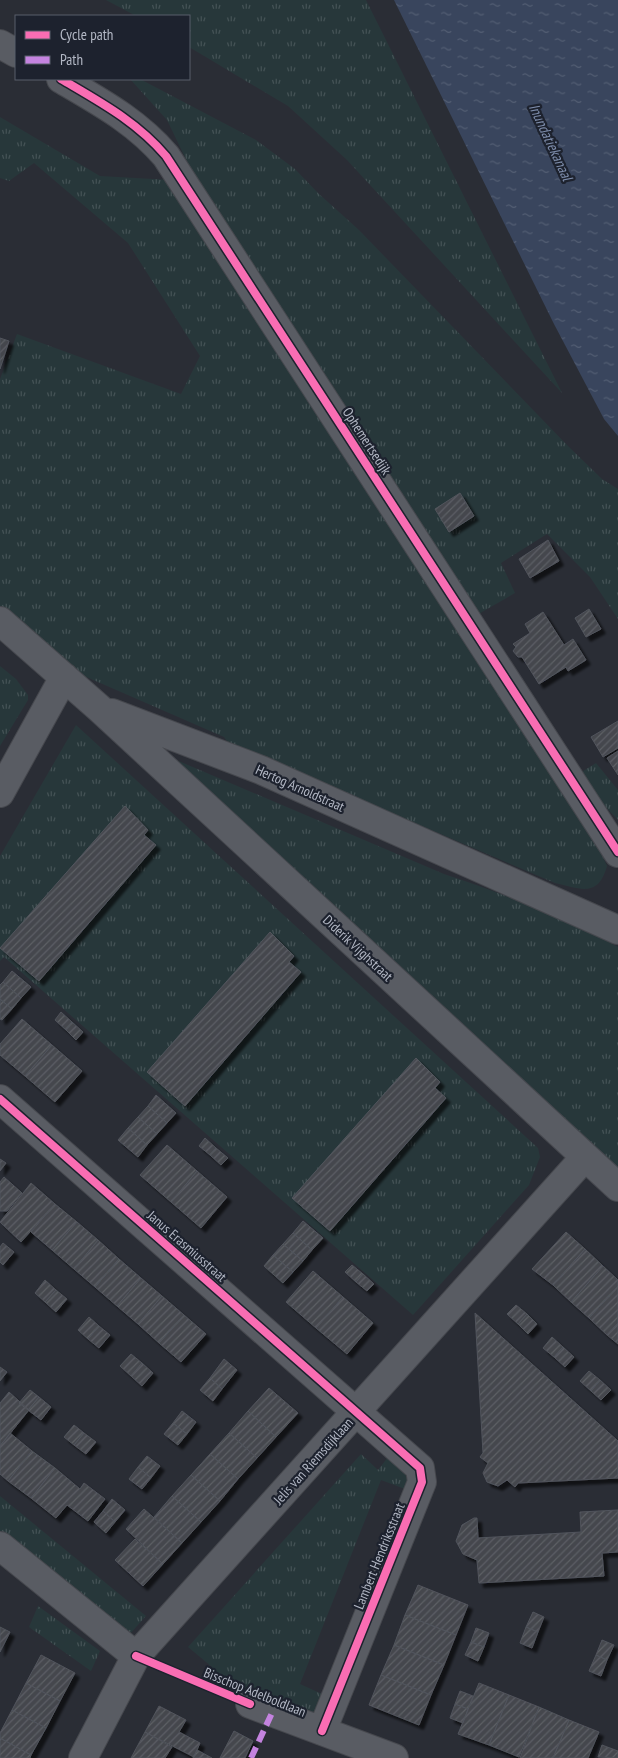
<svg xmlns="http://www.w3.org/2000/svg" width="618" height="1758" font-family="'PT Sans Narrow',sans-serif">
	<style>
		.grass { fill: url(#grass-tufts) }
		.water { fill: url(#water-ripples) }
		.building { fill: url(#building-hatch); stroke: #51545c; filter: url(#shadow) }
		.lines { fill: none; stroke-linecap: round; stroke-linejoin: round }
		.minor-casing { stroke: #46484e; stroke-width: 30 }
		.minor { stroke: #595c63; stroke-width: 28 }
		.quiet { stroke: #c483df; stroke-width: 6; stroke-dasharray: 12 6; stroke-linecap: butt }
		.cycleway-casing { stroke: #1d222e; stroke-width: 11 }
		.cycleway { stroke: #f96db3; stroke-width: 8 }
		.labels { text-anchor: middle; dominant-baseline: central; stroke-width: 4.5; stroke-linejoin: round; paint-order: stroke }
		.street-label { font-size: 14px; fill: #b3b8c5; stroke: #1d222e }
		.water-label { font-size: 15px; font-style: italic; fill: #7d8caa; stroke: #1d222e }
	</style>
	<defs>
		<pattern id="grass-tufts" width="24" height="20" patternUnits="userSpaceOnUse" patternTransform="scale(1.25)"><rect width="24" height="20" fill="#27373a"/><path d="M3 7l-1-3M5 7V3M7 7l1-3M15 17l-1-3M17 17v-4M19 17l1-3" fill="none" stroke="#445255"/></pattern>
		<pattern id="water-ripples" width="26" height="14" patternUnits="userSpaceOnUse" patternTransform="scale(1.25)"><rect width="26" height="14" fill="#39455d"/><path d="M2 4q2-2 4 0t4 0M15 11q2-2 4 0t4 0" fill="none" stroke="#535e73"/></pattern>
		<pattern id="building-hatch" width="6" height="6" patternUnits="userSpaceOnUse" patternTransform="scale(1.25)"><rect width="6" height="6" fill="#44474d"/><path d="M-1 1l2-2M0 6l6-6M5 7l2-2" fill="none" stroke="#5d5f65"/></pattern>
		<filter id="shadow"><feDropShadow dx="4.5" dy="4.5" stdDeviation="1" flood-color="#0009"/></filter>
	</defs>
	<rect width="100%" height="100%" fill="#2a2d35"/>
	<!-- grass -->
	<path class="grass" d="M106,0H366L562,393L347,160L288,106L189,47V16H136Z
		M130,79H140L256,140L295,169L318,193L359,230L567,445L602,479L618,489V619L590,577L547,534L501,563L515,593L475,616L196,180L167,120Z
		M0,117L100,176L171,180L597,845L607,866C598,898 581,889 555,883L256,755L231,747L224,737L75,672L0,613V379L17,334L181,394L200,356L128,243L34,163L9,181L0,178Z
		M0,666L16,679L28,695V700L0,746Z
		M76,725L538,1148L540,1157L529,1185L413,1315L4,957L0,961V856Z
		M174,759L444,874C503,893 563,918 618,947V1169Z
		M596,763L618,790V820L597,798L580,773Z
		M361,1454L378,1470L388,1457L403,1470L408,1480L405,1489L381,1480L300,1684L322,1694L311,1719L282,1712L207,1681L212,1667L188,1647Z
		M0,1496L146,1616L129,1635L0,1531Z
		M38,1606L100,1651L91,1671L29,1627Z"/>
	<!-- water -->
	<path class="water" d="M394,0H618V436L604,419L554,324Z"/>
	<!-- building -->
	<path class="building" d="M0,338L9,341L0,369Z
		M460,493L474,516L449,532L435,509Z
		M548,540L559,561L530,578L519,559Z
		M589,609L601,629L586,637L575,618Z
		M543,612L564,645L573,639L586,660L568,671L566,667L539,684L522,657H518L513,651L516,647L513,644L530,633L525,624Z
		M618,721V748L603,757L591,737Z
		M618,751V775L607,758Z
		M125,806L148,830L144,835L156,845L39,981L0,948Z
		M270,932L294,956L289,962L301,972L185,1106L147,1072Z
		M12,971L31,987L21,998L3,982Z
		M3,982L21,998L12,1009L0,999V985Z
		M0,999L12,1009L2,1020L0,1019Z
		M61,1012L72,1022L66,1030L55,1020Z
		M22,1019L52,1045L25,1076L0,1055V1044Z
		M72,1022L83,1032L76,1040L66,1030Z
		M52,1045L82,1071L55,1102L25,1076Z
		M416,1058L440,1082L435,1088L446,1098L330,1231L292,1198Z
		M156,1095L176,1113L167,1123L148,1106Z
		M148,1106L167,1123L157,1134L138,1117Z
		M138,1117L157,1134L147,1145L128,1128Z
		M128,1128L147,1145L138,1157L118,1140Z
		M205,1138L216,1148L210,1155L199,1146Z
		M167,1145L197,1171L171,1202L140,1175Z
		M216,1148L228,1158L221,1165L210,1155Z
		M0,1159L6,1163L0,1171Z
		M197,1171L227,1197L201,1228L171,1202Z
		M4,1177L22,1193L7,1211H0V1182Z
		M31,1183L55,1204L21,1242L0,1222Z
		M55,1204L77,1222L52,1250L31,1232Z
		M303,1221L323,1238L312,1250L293,1233Z
		M77,1222L98,1240L74,1269L52,1250Z
		M566,1232L585,1249L553,1285L532,1269Z
		M293,1233L312,1250L303,1261L283,1244Z
		M98,1240L119,1259L95,1287L74,1269Z
		M3,1243L14,1252L3,1265L0,1262V1247Z
		M283,1244L303,1261L293,1272L273,1255Z
		M585,1249L603,1266L571,1302L553,1285Z
		M273,1255L293,1272L283,1283L264,1266Z
		M119,1259L141,1278L117,1306L95,1287Z
		M352,1265L363,1274L356,1282L345,1272Z
		M603,1266L618,1280V1286L589,1318L571,1302Z
		M313,1271L343,1297L316,1328L286,1302Z
		M363,1274L374,1284L367,1291L356,1282Z
		M141,1278L162,1296L138,1324L117,1306Z
		M45,1280L56,1290L45,1302L35,1293Z
		M618,1286V1323L607,1335L589,1318Z
		M56,1290L67,1299L56,1312L45,1302Z
		M162,1296L184,1315L159,1343L138,1324Z
		M343,1297L373,1323L347,1354L316,1328Z
		M516,1305L527,1314L518,1324L507,1314Z
		M475,1313L618,1441V1478L518,1483L515,1487L507,1480L498,1486L487,1482L483,1473L488,1463L480,1457L483,1453Z
		M527,1314L537,1324L528,1334L518,1324Z
		M184,1315L206,1334L181,1362L159,1343Z
		M89,1317L99,1326L88,1339L78,1330Z
		M618,1323V1344L607,1335Z
		M99,1326L110,1335L99,1348L88,1339Z
		M552,1337L563,1347L554,1357L543,1348Z
		M563,1347L574,1357L565,1367L554,1357Z
		M131,1354L142,1363L131,1376L120,1366Z
		M224,1359L237,1370L222,1389L210,1378Z
		M142,1363L153,1373L142,1386L131,1376Z
		M0,1367L7,1372L0,1381Z
		M589,1371L600,1380L591,1391L580,1381Z
		M210,1378L222,1389L213,1401L200,1390Z
		M600,1380L611,1390L601,1400L591,1391Z
		M269,1388L298,1413L276,1437L248,1411Z
		M30,1390L39,1397L28,1410L19,1403Z
		M9,1392L29,1410L0,1446V1403Z
		M39,1397L51,1407L41,1420L28,1410Z
		M182,1411L196,1422L187,1434L173,1423Z
		M248,1411L276,1437L257,1458L229,1433Z
		M173,1423L187,1434L178,1445L164,1434Z
		M74,1425L84,1433L74,1445L64,1437Z
		M10,1433L32,1451L8,1481L0,1474V1446Z
		M84,1433L96,1442L86,1454L74,1445Z
		M229,1433L257,1458L238,1479L210,1454Z
		M32,1451L55,1468L31,1498L8,1481Z
		M210,1454L238,1479L220,1501L191,1475Z
		M147,1456L160,1466L151,1478L138,1467Z
		M138,1467L151,1478L142,1489L129,1479Z
		M55,1468L80,1489L84,1483L105,1499L88,1521L67,1505L56,1518L31,1498Z
		M191,1475L220,1501L201,1522L172,1496Z
		M172,1496L201,1522L182,1543L154,1517Z
		M112,1499L125,1510L115,1522L103,1511Z
		M144,1509L182,1543L163,1564L126,1529Z
		M618,1510V1552L602,1553L604,1576L479,1583L477,1560L463,1554L456,1541L462,1525L474,1518H477L478,1538L581,1532L580,1512Z
		M103,1511L115,1522L106,1533L94,1522Z
		M135,1539L163,1564L143,1586L115,1560Z
		M418,1585L468,1605L456,1635L405,1615Z
		M533,1612L544,1617L538,1632L526,1627Z
		M405,1615L456,1635L444,1665L394,1645Z
		M0,1627L10,1632L0,1652Z
		M526,1627L538,1632L532,1648L520,1643Z
		M476,1628L489,1633L484,1647L471,1642Z
		M602,1640L614,1645L607,1660L596,1655Z
		M471,1642L484,1647L478,1661L465,1655Z
		M394,1645L444,1665L431,1695L381,1675Z
		M41,1655L75,1673L60,1701L26,1683Z
		M596,1655L607,1660L601,1676L589,1671Z
		M381,1675L431,1695L419,1725L369,1705Z
		M26,1683L60,1701L46,1728L12,1710Z
		M479,1683L509,1695L489,1745L458,1734Z
		M460,1691L473,1696L468,1709L455,1704Z
		M509,1695L539,1707L519,1757L489,1745Z
		M455,1704L468,1709L463,1723L450,1718Z
		M159,1706L186,1720L179,1732L200,1743L194,1757L145,1732Z
		M539,1707L569,1720L553,1758H520Z
		M12,1710L46,1728L31,1755L0,1738V1733Z
		M569,1720L599,1732L588,1758H553Z
		M234,1731L253,1741L245,1758H220Z
		M145,1732L172,1747L165,1758H131Z
		M0,1738L31,1755L30,1758H0Z
		M602,1745L618,1751V1758L598,1757Z
		M197,1750L212,1758H193Z"/>
	<g class="lines">
		<defs>
			<path id="minor" d="M0,44L16,53
				M61,79C100,102 136,121 166,156L618,853
				M0,621L99,708L618,1187
				M112,713L261,770L618,930
				M0,793L64,677
				M0,1099L420,1468L422,1482L322,1731
				M0,1546L136,1656
				M250,1704L394,1758
				M83,1758L136,1656L585,1157"/>
		</defs>
		<!-- minor casing -->
		<use href="#minor" class="minor-casing"/>
		<!-- minor -->
		<use href="#minor" class="minor"/>
		<!-- quiet -->
		<path class="quiet" d="M251,1758L272,1713"/>
		<defs>
			<path id="cycleway" d="M61,79C100,102 136,121 166,156L618,852
				M0,1099L420,1468L422,1482L322,1731
				M136,1656L250,1704"/>
		</defs>
		<!-- cycleway casing -->
		<use href="#cycleway" class="cycleway-casing"/>
		<!-- cycleway -->
		<use href="#cycleway" class="cycleway"/>
	</g>
	<g class="labels">
		<!-- street labels -->
		<g class="street-label">
			<text transform="translate(367 441) rotate(57)">Ophemertsedijk</text>
			<text transform="translate(300 788) rotate(24)">Hertog Arnoldstraat</text>
			<text transform="translate(358 948) rotate(43)">Diderik Vijghstraat</text>
			<text transform="translate(187 1246) rotate(41)">Janus Erasmiusstraat</text>
			<text transform="translate(313 1461) rotate(-48)">Jelis van Riemsdijklaan</text>
			<text transform="translate(379 1556) rotate(-68)">Lambert Hendriksstraat</text>
			<text transform="translate(255 1692) rotate(22)">Bisschop Adelboldlaan</text>
		</g>
		<!-- water labels -->
		<g class="water-label">
			<text transform="translate(551 142) rotate(65)">Inundatiekanaal</text>
		</g>
	</g>
	<!-- legend -->
	<rect x="15" y="15" width="175" height="65" fill="#1d222e" stroke="#595e6a"/>
	<rect x="25" y="31" width="25" height="8" fill="#f96db3" stroke="#595e6a"/>
	<text x="60" y="40" font-size="15" fill="#b3b8c5">Cycle path</text>
	<rect x="25" y="56" width="25" height="8" fill="#c483df" stroke="#595e6a"/>
	<text x="60" y="65" font-size="15" fill="#b3b8c5">Path</text>
</svg>
